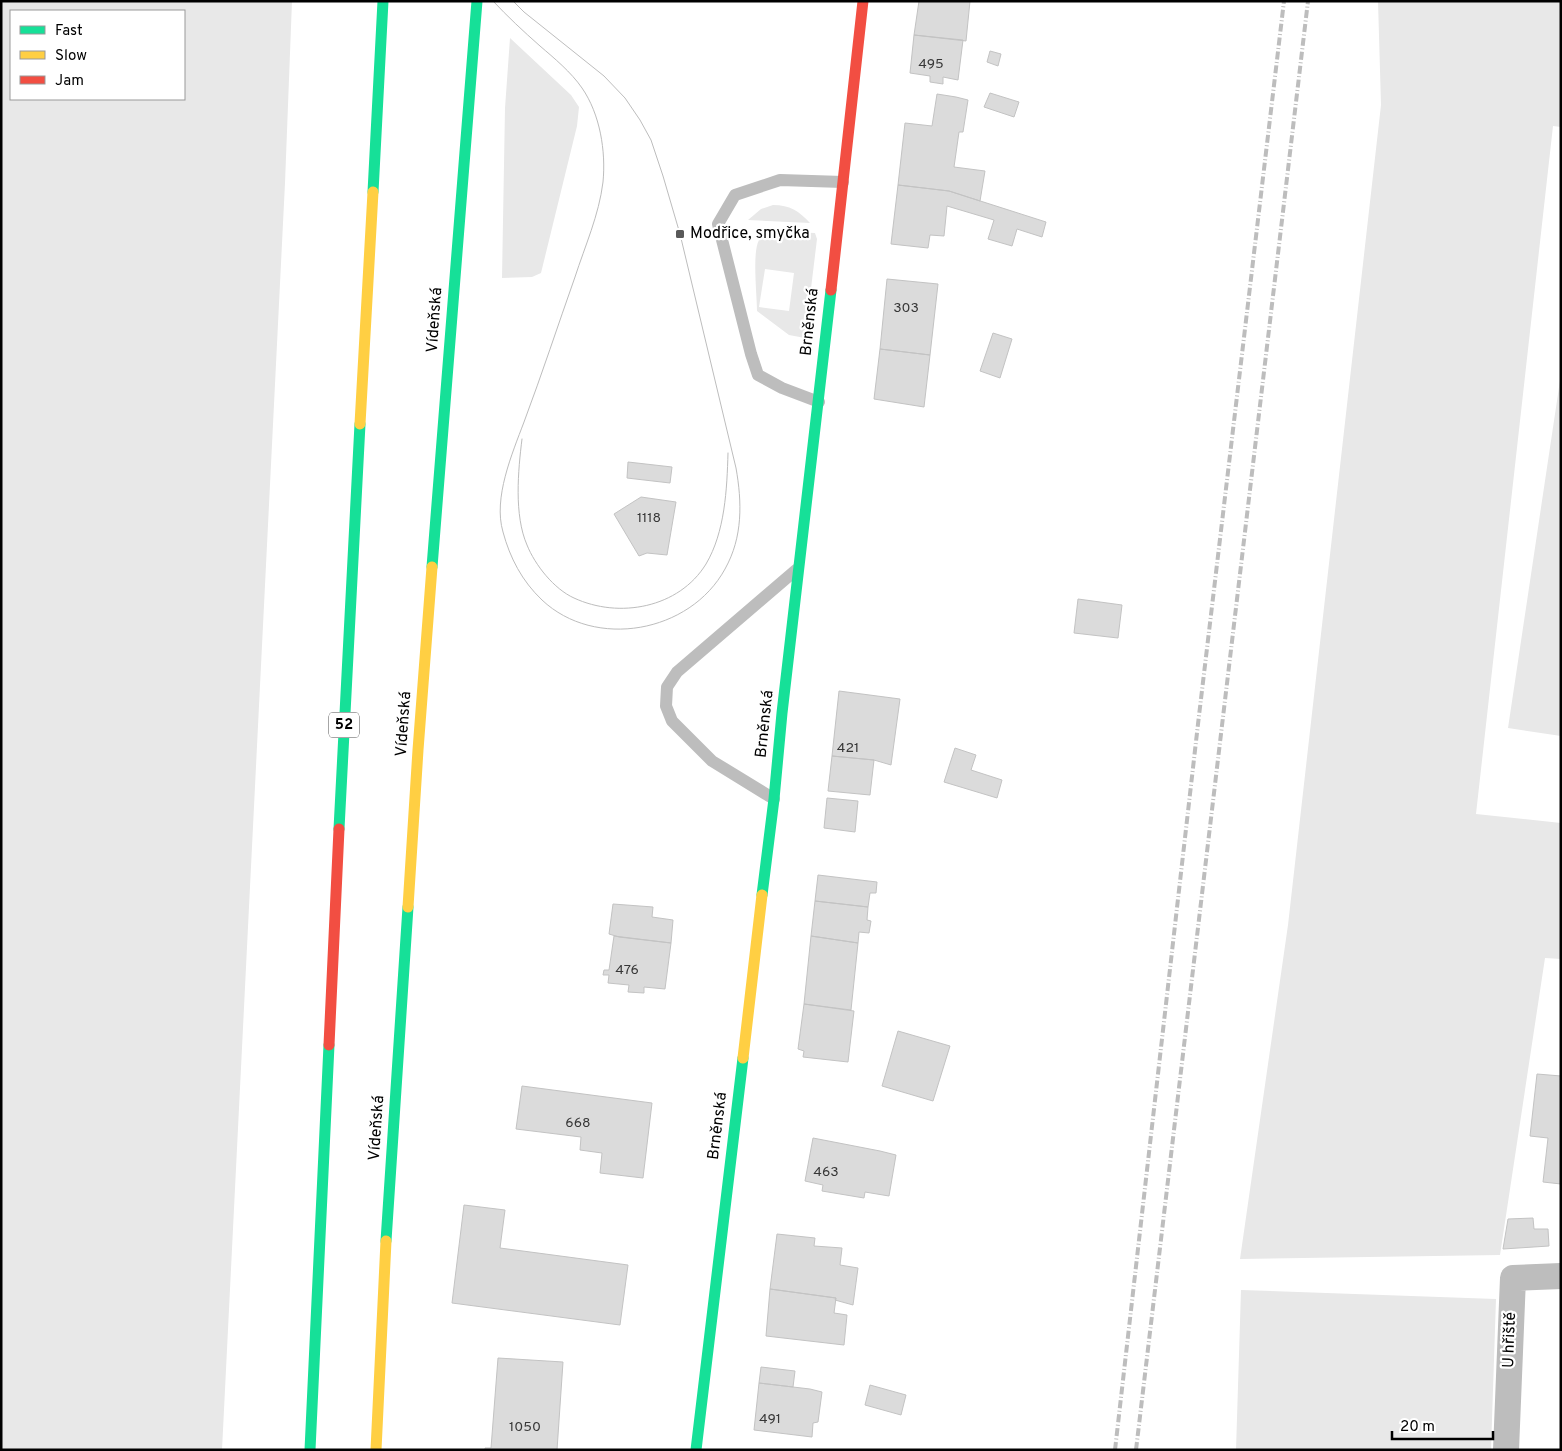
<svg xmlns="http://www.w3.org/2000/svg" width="1562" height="1451" font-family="Overpass,sans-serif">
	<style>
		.green { fill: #e8e8e8; fill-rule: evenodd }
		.building { fill: #dbdbdb; stroke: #c3c3c3 }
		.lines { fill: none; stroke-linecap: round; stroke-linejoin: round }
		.lane { stroke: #bdbdbd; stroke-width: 12 }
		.street { stroke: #bdbdbd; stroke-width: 26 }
		.fast { stroke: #16e098; stroke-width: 11 }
		.slow { stroke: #ffcf43; stroke-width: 11 }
		.jam { stroke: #f24e42; stroke-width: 11 }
		.tram { stroke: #bdbdbd; stroke-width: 1 }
		.rail { stroke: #bdbdbd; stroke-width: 4; stroke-dasharray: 8 2.5 1 2.5; stroke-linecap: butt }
		.poi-dot { fill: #595959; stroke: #fff; stroke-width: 2 }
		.labels { text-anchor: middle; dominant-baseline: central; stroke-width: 4.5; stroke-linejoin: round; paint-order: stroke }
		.number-label { font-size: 14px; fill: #373737 }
		.shield { fill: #fff; stroke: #4c4c4c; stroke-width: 1 }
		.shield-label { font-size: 15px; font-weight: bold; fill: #000 }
		.poi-label { font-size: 16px; fill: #000; stroke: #fff; text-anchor: start }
		.street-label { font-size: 16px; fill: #000; stroke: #fff }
	</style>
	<rect width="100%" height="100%" fill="#fff"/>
	<!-- green -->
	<path class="green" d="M1,1H292L285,183L222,1450H1ZM184,11V99H11V11Z
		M1378,1H1561V127L1553,126L1476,814L1561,823V959L1545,958L1500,1255L1240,1259L1288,925L1381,105Z
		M510,38L571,95L579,107L577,126L541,273L532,277L502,278L505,108Z
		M773,205C790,205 799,211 810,223L748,220L761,209Z
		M771,231L815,233L817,239L805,338L789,335L757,311C757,295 752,252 759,240C762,235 766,233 771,231ZM765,269L794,273L789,311L759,307Z
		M1561,374V736L1508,728Z
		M1241,1290L1496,1299L1491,1450H1236Z"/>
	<!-- building -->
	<path class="building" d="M919,1H970L966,41L914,35Z
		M914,35L963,40L958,80L943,77V84L930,82V76L910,73Z
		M990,51L1001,54L998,66L987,62Z
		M990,93L1019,102L1014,117L984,107Z
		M937,94L956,97L968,100L963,132H959L954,167L985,171L980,201L949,191L898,185L905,123L932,126Z
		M898,185L949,191L1046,222L1042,237L1017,229L1012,246L988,239L994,220L947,206L944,236L930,235L928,248L891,244Z
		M887,279L938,284L930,355L880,349Z
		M993,333L1012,339L1000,378L980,371Z
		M880,349L930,355L924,407L874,399Z
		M628,462L672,467L670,483L627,478Z
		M641,497L676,502L667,555L647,553L639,556L614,514Z
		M1078,599L1122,605L1118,638L1074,633Z
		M839,691L900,699L891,765L874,760L832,756Z
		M955,748L976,755L971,770L1002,780L997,798L944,782Z
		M832,756L874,760L870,795L828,791Z
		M827,798L858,801L855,832L824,828Z
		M818,875L877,882L876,893H870L868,907L815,901Z
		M815,901L868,907L867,920L871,921L869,933L859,932L858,943L811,936Z
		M613,904L653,907L652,917L673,920L671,943L619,937L609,934Z
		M614,936L671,943L665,989L644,987V993L628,992L629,985L608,983L609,975H603L604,970H609Z
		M811,936L858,943L851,1010L804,1004Z
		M804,1004L854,1011L848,1062L803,1057L804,1051L798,1049Z
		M898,1031L950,1046L933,1101L882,1086Z
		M1537,1074L1561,1076V1184L1543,1182L1548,1138L1530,1136Z
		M522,1086L652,1103L643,1178L600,1173L602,1153L580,1150L581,1137L516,1129Z
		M813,1138L880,1151L896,1155L889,1196L865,1192L864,1198L822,1191L823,1185L805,1181Z
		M464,1205L505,1210L500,1248L628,1265L620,1325L452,1303Z
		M1533,1218L1534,1229H1548L1549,1246L1503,1249L1508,1219Z
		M777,1234L815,1238L814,1246L842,1248L840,1265L858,1268L853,1305L835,1300L836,1298L770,1289Z
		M770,1289L836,1298L834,1313L847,1315L844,1345L766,1336Z
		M498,1358L563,1362L557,1450H485V1448H491Z
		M761,1367L795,1371L793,1387L759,1383Z
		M759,1383L810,1389L822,1392L818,1422L813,1423L812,1437L754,1430Z
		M870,1385L906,1395L901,1415L865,1405Z"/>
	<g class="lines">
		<!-- lane -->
		<path class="lane" d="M819,402L782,388L758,375L751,354L718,224L735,195L780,180L843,182
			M774,799L712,761L672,721L666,706L667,687L677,672L796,570"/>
		<!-- street -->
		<path class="street" d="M1506,1450L1513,1278L1561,1276"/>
		<!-- fast -->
		<path class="fast" d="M373,192L383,1
			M432,567L477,1
			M339,829L360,424
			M762,895L774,799L782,713L831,290
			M386,1241L408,907
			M310,1450L329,1045
			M696,1450L743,1058"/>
		<!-- slow -->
		<path class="slow" d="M360,424L373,192
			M408,907L418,750L432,567
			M743,1058L762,895
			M376,1450L386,1241"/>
		<!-- jam -->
		<path class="jam" d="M831,290L863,1
			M329,1045L339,829"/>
		<!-- tram -->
		<path class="tram" d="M493,1C508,17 523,31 540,46C554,58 571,72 582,88C600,114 606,151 603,182C599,215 585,246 575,277C558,325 542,374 524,422C512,454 493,498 503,532C510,558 522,581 542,600C595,650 690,633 725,569C743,537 742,502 736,468L680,234L663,176L651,140L640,120L625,98L604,76L524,12L513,1
			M522,439C518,471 514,515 527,545C535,565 554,589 574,598C619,619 679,608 706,564C725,532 727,489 728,453"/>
		<!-- rail -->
		<path class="rail" d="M1115,1450L1198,724L1284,1
			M1136,1450L1308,1"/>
	</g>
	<!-- markers -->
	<rect class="poi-dot" x="675" y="229" width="10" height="10" rx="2.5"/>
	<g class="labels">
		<!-- number labels -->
		<g class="number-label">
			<text x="931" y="64">495</text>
			<text x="906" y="308">303</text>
			<text x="649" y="518">1118</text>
			<text x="848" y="748">421</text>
			<text x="627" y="970">476</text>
			<text x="578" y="1123">668</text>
			<text x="826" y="1172">463</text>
			<text x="770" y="1419">491</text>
			<text x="525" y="1427">1050</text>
		</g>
		<!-- shield labels -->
		<rect class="shield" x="329" y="712.5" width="30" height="25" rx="4"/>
		<g class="shield-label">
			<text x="344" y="725">52</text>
		</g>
		<!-- poi labels -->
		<g class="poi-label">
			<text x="690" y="234">Modřice, smyčka</text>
		</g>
		<!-- street labels -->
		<g class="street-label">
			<text transform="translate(435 320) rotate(-86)">Vídeňská</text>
			<text transform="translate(810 322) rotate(-84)">Brněnská</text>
			<text transform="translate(404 724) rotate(-86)">Vídeňská</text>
			<text transform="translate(765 724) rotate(-84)">Brněnská</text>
			<text transform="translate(718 1126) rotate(-83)">Brněnská</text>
			<text transform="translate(377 1128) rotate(-86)">Vídeňská</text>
			<text transform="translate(1510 1340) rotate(-88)">U hřiště</text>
		</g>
	</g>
	<!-- border -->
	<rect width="1562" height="1451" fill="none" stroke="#000000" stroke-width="5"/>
	<!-- legend -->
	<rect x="10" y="10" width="175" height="90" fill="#ffffff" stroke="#999999"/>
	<rect x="20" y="26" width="25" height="8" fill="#16e098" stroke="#999999"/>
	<text x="55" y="35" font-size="15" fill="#000000">Fast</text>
	<rect x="20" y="51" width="25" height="8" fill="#ffcf43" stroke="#999999"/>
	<text x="55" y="60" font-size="15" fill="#000000">Slow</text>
	<rect x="20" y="76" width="25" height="8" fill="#f24e42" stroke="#999999"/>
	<text x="55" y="85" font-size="15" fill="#000000">Jam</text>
	<!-- scale -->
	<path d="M1392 1431v8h101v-8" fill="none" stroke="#000000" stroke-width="2.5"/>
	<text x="1400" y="1431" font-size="15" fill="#000000" stroke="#ffffff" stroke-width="4" paint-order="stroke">20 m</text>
</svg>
